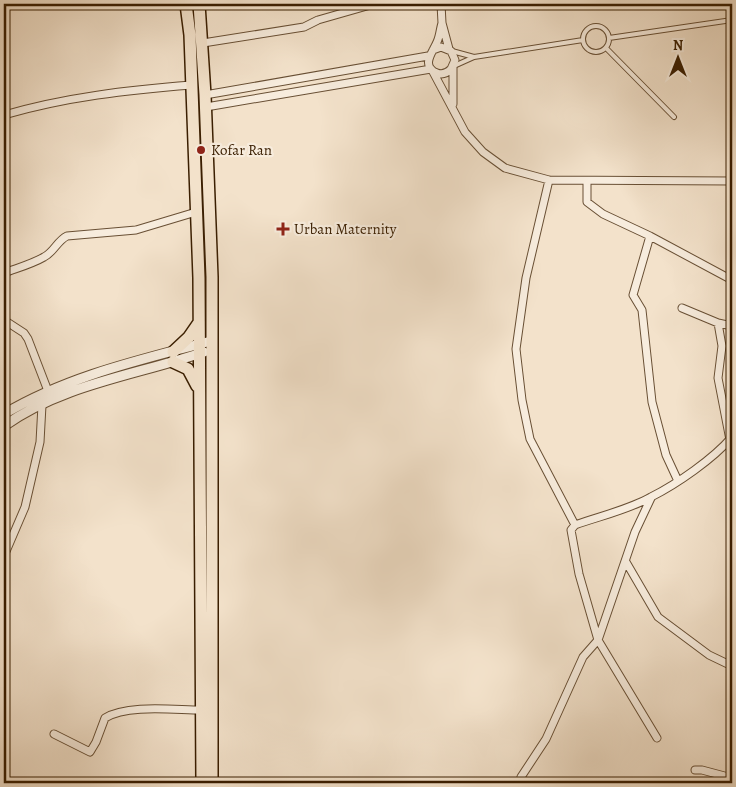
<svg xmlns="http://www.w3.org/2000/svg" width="736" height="787" font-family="Alegreya,serif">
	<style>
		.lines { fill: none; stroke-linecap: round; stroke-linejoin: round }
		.service-casing { stroke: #684f34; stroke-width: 6 }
		.minor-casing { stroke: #684f34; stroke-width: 9 }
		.tertiary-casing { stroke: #684f34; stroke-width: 11 }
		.primary-casing { stroke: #3a1e01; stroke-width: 14 }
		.service { stroke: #f7ecdd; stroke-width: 4 }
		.minor { stroke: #f7ecdd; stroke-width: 7 }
		.tertiary { stroke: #f7ecdd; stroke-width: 9 }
		.primary { stroke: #f3e2cb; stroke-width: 11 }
		.poi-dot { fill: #8f2418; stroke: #f7ecdd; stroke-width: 2 }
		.labels { text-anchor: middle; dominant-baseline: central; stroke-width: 4.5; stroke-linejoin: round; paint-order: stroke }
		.poi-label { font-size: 15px; fill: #3a1e01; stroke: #f7ecdd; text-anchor: start }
	</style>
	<rect width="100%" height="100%" fill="#f3e2cb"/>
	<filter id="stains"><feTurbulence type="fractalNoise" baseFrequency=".004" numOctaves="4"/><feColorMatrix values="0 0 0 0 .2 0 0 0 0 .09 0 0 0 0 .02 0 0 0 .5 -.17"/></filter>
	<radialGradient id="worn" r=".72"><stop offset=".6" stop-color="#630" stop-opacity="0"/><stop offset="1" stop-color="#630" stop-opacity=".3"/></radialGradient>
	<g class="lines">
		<defs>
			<path id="service" d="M583 39a13 13 0 1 1 26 0a13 13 0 1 1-26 0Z
				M609,38L732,20
				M606,48L674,117
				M452,51L474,57
				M454,66L474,57L583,40"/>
			<path id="minor" d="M441,4L442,23L449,49
				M203,43L304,27L318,20L374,4
				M433,50L441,47L451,51L455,60L451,69C447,73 442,75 437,73C420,66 433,52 437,42C440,36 440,29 442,23
				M432,70L465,132L483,152L505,168L549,180L732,181
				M205,95L428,56
				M453,104V67
				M206,107L431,69
				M4,115C66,97 128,90 192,85
				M549,180L526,278L516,349L522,400L530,439L575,525
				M587,181V202L603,214L650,236L732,280
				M650,236L633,295L642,310L652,402L666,455L678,481
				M4,273C17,268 32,264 44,257C54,252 57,241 67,236L136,230L196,212
				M682,308L718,323L732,326
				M4,320L24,333L28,339L48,391
				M718,323L722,346L718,378L730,440
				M4,556L25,507L40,442L42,405
				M626,562L658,617L709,655L732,666
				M54,734L90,752L96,742L105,718C127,704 175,710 201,710
				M657,738L598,640L579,574L571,530L575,525C600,516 628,510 651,497C677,484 713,459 732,437
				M695,770H702L732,778
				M521,777L546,739L583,657L598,640L635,532L651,498"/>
			<path id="tertiary" d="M4,414C68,376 140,360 211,341
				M4,426C63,384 137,375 204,352"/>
			<path id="primary" d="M186,4L190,35L199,278L202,783
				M199,4L205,95L212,277V783
				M173,352L189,337L198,324
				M173,362L188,369L197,386"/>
		</defs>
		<!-- service casing -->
		<use href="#service" class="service-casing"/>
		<!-- minor casing -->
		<use href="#minor" class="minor-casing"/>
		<!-- tertiary casing -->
		<use href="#tertiary" class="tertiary-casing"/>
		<!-- primary casing -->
		<use href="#primary" class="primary-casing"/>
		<!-- service -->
		<use href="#service" class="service"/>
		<!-- minor -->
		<use href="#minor" class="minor"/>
		<!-- tertiary -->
		<use href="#tertiary" class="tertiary"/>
		<!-- primary -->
		<use href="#primary" class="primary"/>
	</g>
	<!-- markers -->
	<g class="poi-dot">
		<circle cx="201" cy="150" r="5"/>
		<path d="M280.5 221.5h5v5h5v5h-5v5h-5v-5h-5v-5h5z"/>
	</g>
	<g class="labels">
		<!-- poi labels -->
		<g class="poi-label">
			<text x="211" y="150">Kofar Ran</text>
			<text x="294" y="229">Urban Maternity</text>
		</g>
	</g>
	<!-- margin -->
	<rect width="736" height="787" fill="none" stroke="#f3e2cb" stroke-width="20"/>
	<rect x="5" y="5" width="726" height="777" fill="none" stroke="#3a1e01" stroke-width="2.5"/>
	<rect x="10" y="10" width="716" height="767" fill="none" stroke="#3a1e01"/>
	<!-- north arrow -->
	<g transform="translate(678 58)" stroke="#f7ecdd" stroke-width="4" paint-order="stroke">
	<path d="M0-4L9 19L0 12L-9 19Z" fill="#3a1e01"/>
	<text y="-8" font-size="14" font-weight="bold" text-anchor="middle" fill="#3a1e01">N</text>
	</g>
	<rect width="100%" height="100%" filter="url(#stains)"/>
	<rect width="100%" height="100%" fill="url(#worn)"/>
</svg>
